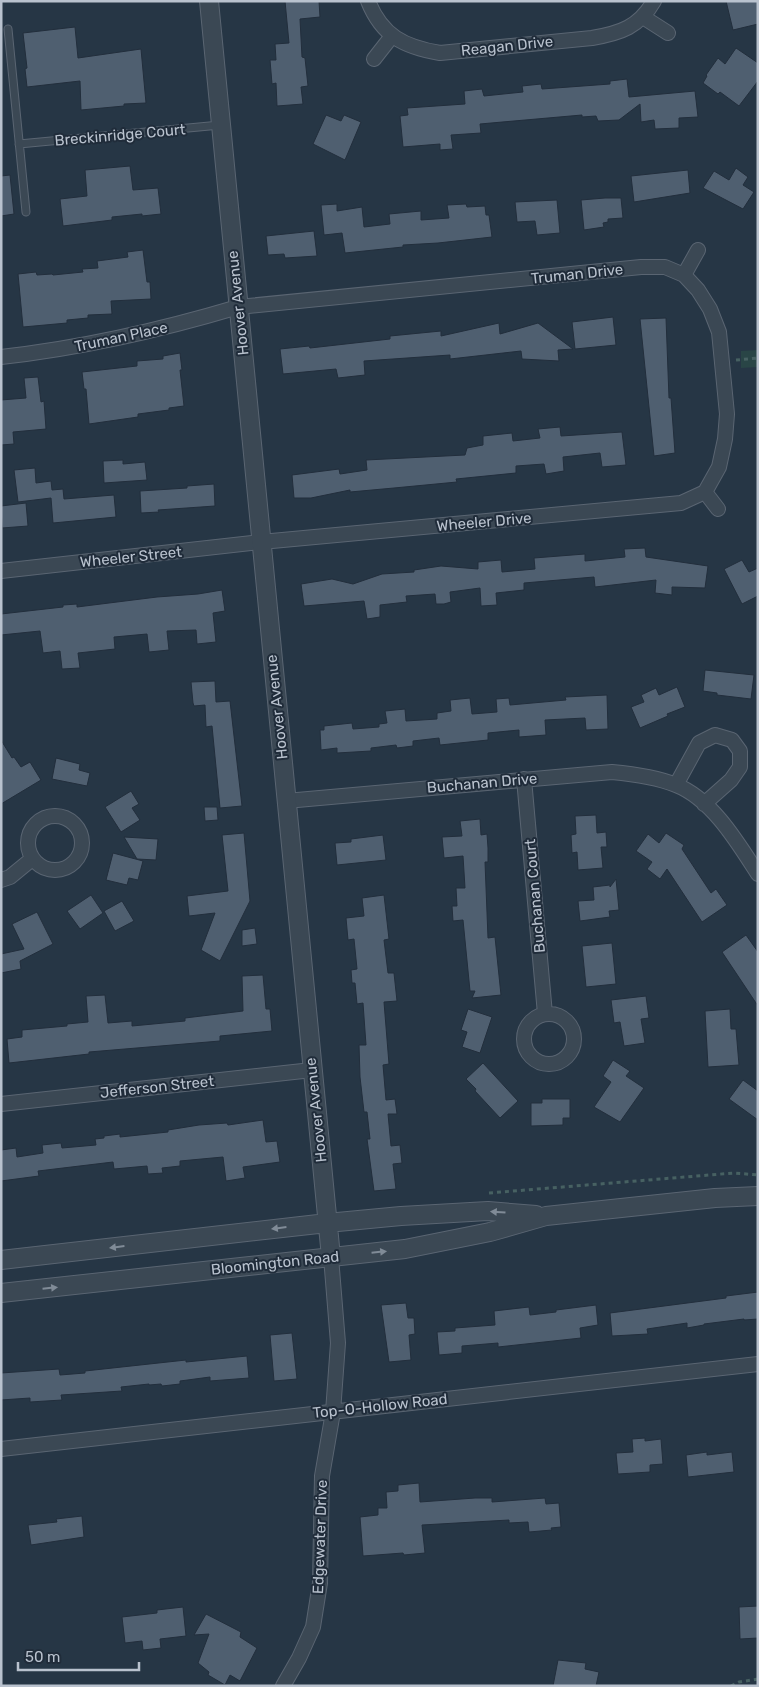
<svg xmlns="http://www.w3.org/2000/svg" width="759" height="1687" font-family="Rubik,sans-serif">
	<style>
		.green { fill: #294546 }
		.building { fill: #4f5f70; stroke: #222e3c }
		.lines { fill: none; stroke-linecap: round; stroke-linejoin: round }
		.service-casing { stroke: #5a6572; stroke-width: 9 }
		.minor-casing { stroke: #5a6572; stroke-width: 16 }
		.tertiary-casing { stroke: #5a6572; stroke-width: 20 }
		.path { stroke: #476162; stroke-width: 3; stroke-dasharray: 4 4; stroke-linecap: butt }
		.service { stroke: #3b4854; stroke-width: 7 }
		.minor { stroke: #3b4854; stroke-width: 14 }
		.tertiary { stroke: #3b4854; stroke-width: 18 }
		.oneway { fill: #808b97 }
		.labels { text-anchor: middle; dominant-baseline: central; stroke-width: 4; stroke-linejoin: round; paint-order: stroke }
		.street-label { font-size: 15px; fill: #b9c2ce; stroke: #202c3a }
	</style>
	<rect width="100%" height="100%" fill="#263645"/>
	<!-- green -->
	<path class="green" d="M758,350V367L741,368V351Z"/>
	<!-- building -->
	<path class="building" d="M285,1H319L320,17L300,19L302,57L305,58L308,86L301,87L303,104L277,106L276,83L272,84L270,60H276L275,44L289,43Z
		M726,1H758V24L733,30Z
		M75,27L78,58L141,49L146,103L124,104V106L81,110L80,81L27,87L25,69L27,68L23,33Z
		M736,48L758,63V81L739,106L720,92L718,94L703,83L707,76L706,75L718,58L725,64Z
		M627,79L629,97L695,91L698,117L679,118V128L655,129L654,120L641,122L640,104L619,120L598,121L596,116L582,117V115L480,124L481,133L451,135L453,149L440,150V144L403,147L400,116L408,115L407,108L465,104L464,91L482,89L484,96L523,92L522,86L541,84L542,89L610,84V81Z
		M326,115L341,121L344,115L361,122L345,160L313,144Z
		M130,166L133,190L158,188L161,214L142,216V214L112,217V220L63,226L60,199L87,196L85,170Z
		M736,168L748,177L743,185L754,192L743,209L703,188L714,171L729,180Z
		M688,170L690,193L634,202L631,176Z
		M10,175L14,214L1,216V176Z
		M605,198H621L623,218L608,219V222L603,223L604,227L584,230L581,200Z
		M557,200L560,233L537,235L535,221L517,222L515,202Z
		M337,204V211L362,207L364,227L390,224L389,214L421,211V220L449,218L447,205L466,204L467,207L485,206L486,215H489L492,237L438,243L403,245V247L345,253L342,233L324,235L321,205Z
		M314,231L317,256L285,258L284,254L268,255L266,236Z
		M143,250L147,282H150L151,299L111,301L112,314L88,315V318L67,320V323L23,327L18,274L36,272L37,275L52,274L53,275L83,272L82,269L98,268L97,261L128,257L127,252Z
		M613,317L616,345L575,349L572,322Z
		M666,318L669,398H671L675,453L654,456L640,319Z
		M499,323L500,334L538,323L573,349L558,350L559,361L522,359L521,351L450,359V355L364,361L365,375L338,378L336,369L283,374L280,349L309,346L310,348L390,339V336L441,331V336Z
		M180,353L182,370H180L184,406L169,408V410L138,414V417L89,424L86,389H84L82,372L137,366V361L163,359V356Z
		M38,377L41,402L44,401L46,429L13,432L14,444L1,445V400L26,398L24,378Z
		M560,427L561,436L622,432L626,465L602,467L600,453L563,457L564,471L546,474L544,464L516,466V473L456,479L457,482L394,488L350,492V490L311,498H294L292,475L339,469L340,474L367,470L366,460L465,455L467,448L483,445V436L512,433L513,441L540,438L538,429Z
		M123,460V464L145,462L147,480L104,483L103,461Z
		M35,468L36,483L51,481L52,490L63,489L64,499L114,495L116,517L53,523L51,498L18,502L14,470Z
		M214,484L215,506L158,510L159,512L141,513L140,491L187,488V486Z
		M26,503L28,526L2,528L1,506Z
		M645,548L646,557L708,566L705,588L672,587V595L655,593L656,580L595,587L594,577L524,583V590L496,593L497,605L481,606L480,588L450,592L451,602L444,604H436L435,594L406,596L407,602L380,605V617L367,619L364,601L304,606L301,584L332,579L353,584L382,574L414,572V570L441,566L478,569V562L501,560L502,572L535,569L534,558L585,554V561L625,557L624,549Z
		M742,560L749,572L758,568V596L742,604L724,569Z
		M222,590L225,611L213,613L216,642L197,644L196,630L167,631L169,650L149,652L147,634L114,637L115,649L78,653L80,668L62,669L60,651L43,653L40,631L1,635V614L63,607V605L77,604V607L157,597L198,594Z
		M705,670L754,675L751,699L717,695V693L703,691Z
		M215,681L216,702L230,701L242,806L220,808L212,726L206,727L205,705L194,706L193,703L191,682Z
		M677,687L685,707L667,714L668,716L640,728L631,707L644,702L641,695L656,688L659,695Z
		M607,695L608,729L586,730L585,718L545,720L546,735L519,737V730L488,733V740L440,745L439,738L413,741V746L397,748L396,745L371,748V751L337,753V748L321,750L320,730H324V726L352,723L353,729L379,727V724L387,723L385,711L405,709L406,721L437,719V713L451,711L450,700L470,698L472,714L497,712L496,699L509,698L510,705L566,700L565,697Z
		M1,740L12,758L14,757L21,767L30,762L41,780L1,804Z
		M56,758L80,764L79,770L90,773L87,786L52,779Z
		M131,791L139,804L132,808L140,820L121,832L105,807Z
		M204,807H217L218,820L205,821Z
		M596,815L597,833L606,832L607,847H601L603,868L578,870L577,852L572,853L571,835L576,834L575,816Z
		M480,819L481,835L487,834L488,848V862H485L488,938L495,937L501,995L472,998L475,991H470L463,920L453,921L452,906H457L456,888H465L463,856L444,858L442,837L462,836L460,821Z
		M244,833L250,901L220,961L201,950L215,913L189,916L187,896L228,891L222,835Z
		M666,833L684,845L682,849L711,893L716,889L727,905L702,922L667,869L660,879L647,869L652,862L636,851L648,834L659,843Z
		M383,835L386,860L337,865L335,843L351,842V839Z
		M124,837L158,839L156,860L137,859Z
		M113,853L143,861L138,880L129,878L127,885L106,880Z
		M616,879L619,910L609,911L610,917L580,921L578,901L594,900L593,887L610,885V887Z
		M91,895L103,913L80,929L67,911Z
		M384,895L389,939L384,940L388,973H394L397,1001L384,1002L389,1064L383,1065L386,1100L395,1099L397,1114H388L391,1146L400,1145L402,1163L393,1164L396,1189L374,1191L367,1139H370L367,1112H364L360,1077L359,1045H366L363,1003L357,1004L355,983H352L351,970L357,969L354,939L348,940L346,918L364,916L362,898Z
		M122,901L134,921L115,931L104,911Z
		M37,912L53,944L20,961L21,969L1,973V954L24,949L12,924Z
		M255,928L257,944L242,946V930Z
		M746,935L758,952V1006L722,952Z
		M612,943L616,984L586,987L582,946Z
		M263,975L266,1009H270L272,1031L220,1036V1041L89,1052V1054L9,1063L7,1039L22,1037V1030L67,1026V1024L88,1022L86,996L105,995L108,1023L132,1021V1026L185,1021V1018L243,1011L242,976Z
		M646,996L649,1018L641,1019L645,1043L624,1046L620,1022L614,1023L611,1000Z
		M468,1009L492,1017L480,1053L462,1047L467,1032L461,1030Z
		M730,1009L731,1029H736L739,1065L708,1067L705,1011Z
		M613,1060L630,1071L626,1076L644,1088L620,1122L594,1107L611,1082L603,1076Z
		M483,1063L518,1101L500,1118L475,1091L476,1089L466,1079Z
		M743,1080L758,1091V1120L729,1099Z
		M542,1099H570V1118H563V1125L531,1126V1103H542Z
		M263,1120L266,1142L277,1141L280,1162L243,1167L245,1178L226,1181L223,1157L180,1161V1166L162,1168L163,1173L148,1174L147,1166L114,1169L113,1162L38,1171L39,1176L1,1181V1150L16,1148L17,1157L43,1153L42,1145L61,1143L62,1148L96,1145L95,1139L104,1138V1136L120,1134V1137L168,1132V1130L199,1125L227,1123L228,1125Z
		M758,1292V1319L744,1320V1319L704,1324V1325L687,1328V1323L647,1329L648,1334L612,1336L610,1313L726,1298V1296Z
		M406,1303L408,1318H414L415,1334L409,1335L411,1360L389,1362L381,1305Z
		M596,1305L598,1325L580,1328L581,1338L498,1347V1343L462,1346V1353L439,1355L437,1332L455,1331V1328L495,1325L494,1311L529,1307L530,1315L556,1312V1310Z
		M292,1333L297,1379L274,1381L270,1335Z
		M247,1356L249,1378L210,1381V1377L180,1381V1384L162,1386L161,1384L149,1385V1384L121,1387L122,1391L61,1395L62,1400L30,1402V1398L1,1400V1373L59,1369L60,1375L85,1373V1371L186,1360V1362Z
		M645,1438V1441L661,1439L663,1464L650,1465V1472L618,1474L616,1453L633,1452L632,1439Z
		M707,1452V1455L732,1452L734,1472L688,1477L686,1455Z
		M419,1483L420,1502L475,1498H492V1502L545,1498L546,1504L559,1503L561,1527L551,1528L552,1530L529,1532L528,1522L509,1523V1520L422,1525L425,1553L404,1555L403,1553L363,1556L360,1517L378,1515V1508H387L386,1492L398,1491V1485Z
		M82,1516L84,1537L31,1545L28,1525L57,1522L56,1519Z
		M758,1606V1638L740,1639L739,1607Z
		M183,1607L186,1636L160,1639L161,1648L143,1650L142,1641L125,1643L122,1617L157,1613V1610Z
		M206,1614L241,1632L240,1637L257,1648L240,1681L230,1675L225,1685L208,1675L209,1672L198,1663L209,1634L194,1635Z
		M558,1660L586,1663L585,1669L599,1672L596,1686H553Z"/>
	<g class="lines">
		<defs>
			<path id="service" d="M8,29L26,212
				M19,144L220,125"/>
			<path id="minor" d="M368,1C382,36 404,47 440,53L592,38C621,33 639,27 654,1
				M643,17L668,33
				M374,59L392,36
				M684,275L698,250
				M1,357C82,348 161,330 238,307L641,267H665L684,275L698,290L710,309L719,332L727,414L725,439L719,467L705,492
				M705,492L718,509
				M1,571L261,542L681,503L705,492
				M524,779L545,1014
				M676,785L699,743L715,735L732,740L740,751V767L731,780L704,804
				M286,801L612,772C634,774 656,777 676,785C712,799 738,843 758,874
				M28 843a27 27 0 1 1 54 0a27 27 0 1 1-54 0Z
				M1,880L10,877L32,859
				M524 1039a25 25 0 1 1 50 0a25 25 0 1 1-50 0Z
				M1,1104L312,1070
				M1,1449L758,1364
				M283,1686L299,1658L313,1627L320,1583L322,1476L333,1412L338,1343L331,1257"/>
			<path id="tertiary" d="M209,1L331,1257
				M1,1260L327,1223L401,1216L488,1211L536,1215
				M1,1293L405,1249L490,1232L546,1216L715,1198L758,1196"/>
		</defs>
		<!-- service casing -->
		<use href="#service" class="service-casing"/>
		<!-- minor casing -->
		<use href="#minor" class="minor-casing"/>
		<!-- tertiary casing -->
		<use href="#tertiary" class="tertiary-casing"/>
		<!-- path -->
		<path class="path" d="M736,360L758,358
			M489,1193L734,1173L758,1175
			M731,1686L739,1682L758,1679"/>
		<!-- service -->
		<use href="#service" class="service"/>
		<!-- minor -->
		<use href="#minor" class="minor"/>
		<!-- tertiary -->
		<use href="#tertiary" class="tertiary"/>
	</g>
	<!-- one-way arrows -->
	<defs><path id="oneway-solid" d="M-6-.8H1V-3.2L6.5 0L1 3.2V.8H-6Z" transform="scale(1.25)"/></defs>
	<g class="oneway">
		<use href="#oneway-solid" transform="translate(498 1212) rotate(-176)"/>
		<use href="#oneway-solid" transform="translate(279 1228) rotate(173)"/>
		<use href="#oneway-solid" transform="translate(117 1247) rotate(173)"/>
		<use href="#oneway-solid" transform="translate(379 1252) rotate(-6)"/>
		<use href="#oneway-solid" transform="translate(50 1288) rotate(-6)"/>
	</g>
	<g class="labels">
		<!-- street labels -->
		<g class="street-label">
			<text transform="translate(507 46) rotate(-6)">Reagan Drive</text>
			<text transform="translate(120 135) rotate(-5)">Breckinridge Court</text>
			<text transform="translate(577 274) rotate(-6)">Truman Drive</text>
			<text transform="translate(238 303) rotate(-96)">Hoover Avenue</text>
			<text transform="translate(121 337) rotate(-12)">Truman Place</text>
			<text transform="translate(484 522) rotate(-5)">Wheeler Drive</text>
			<text transform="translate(131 557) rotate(-6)">Wheeler Street</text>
			<text transform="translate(277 707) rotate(-96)">Hoover Avenue</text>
			<text transform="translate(482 783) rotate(-5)">Buchanan Drive</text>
			<text transform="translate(535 896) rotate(-95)">Buchanan Court</text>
			<text transform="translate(157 1087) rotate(-6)">Jefferson Street</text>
			<text transform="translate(316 1110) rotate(-96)">Hoover Avenue</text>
			<text transform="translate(275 1263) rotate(-6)">Bloomington Road</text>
			<text transform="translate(380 1406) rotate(-6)">Top-O-Hollow Road</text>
			<text transform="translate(320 1537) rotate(-88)">Edgewater Drive</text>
		</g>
	</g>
	<!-- border -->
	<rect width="759" height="1687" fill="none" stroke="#b9c2ce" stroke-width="5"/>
	<!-- scale -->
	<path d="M18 1662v8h121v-8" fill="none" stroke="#b9c2ce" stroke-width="2.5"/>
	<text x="25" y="1662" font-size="15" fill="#b9c2ce" stroke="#202c3a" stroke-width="4" paint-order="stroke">50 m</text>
</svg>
